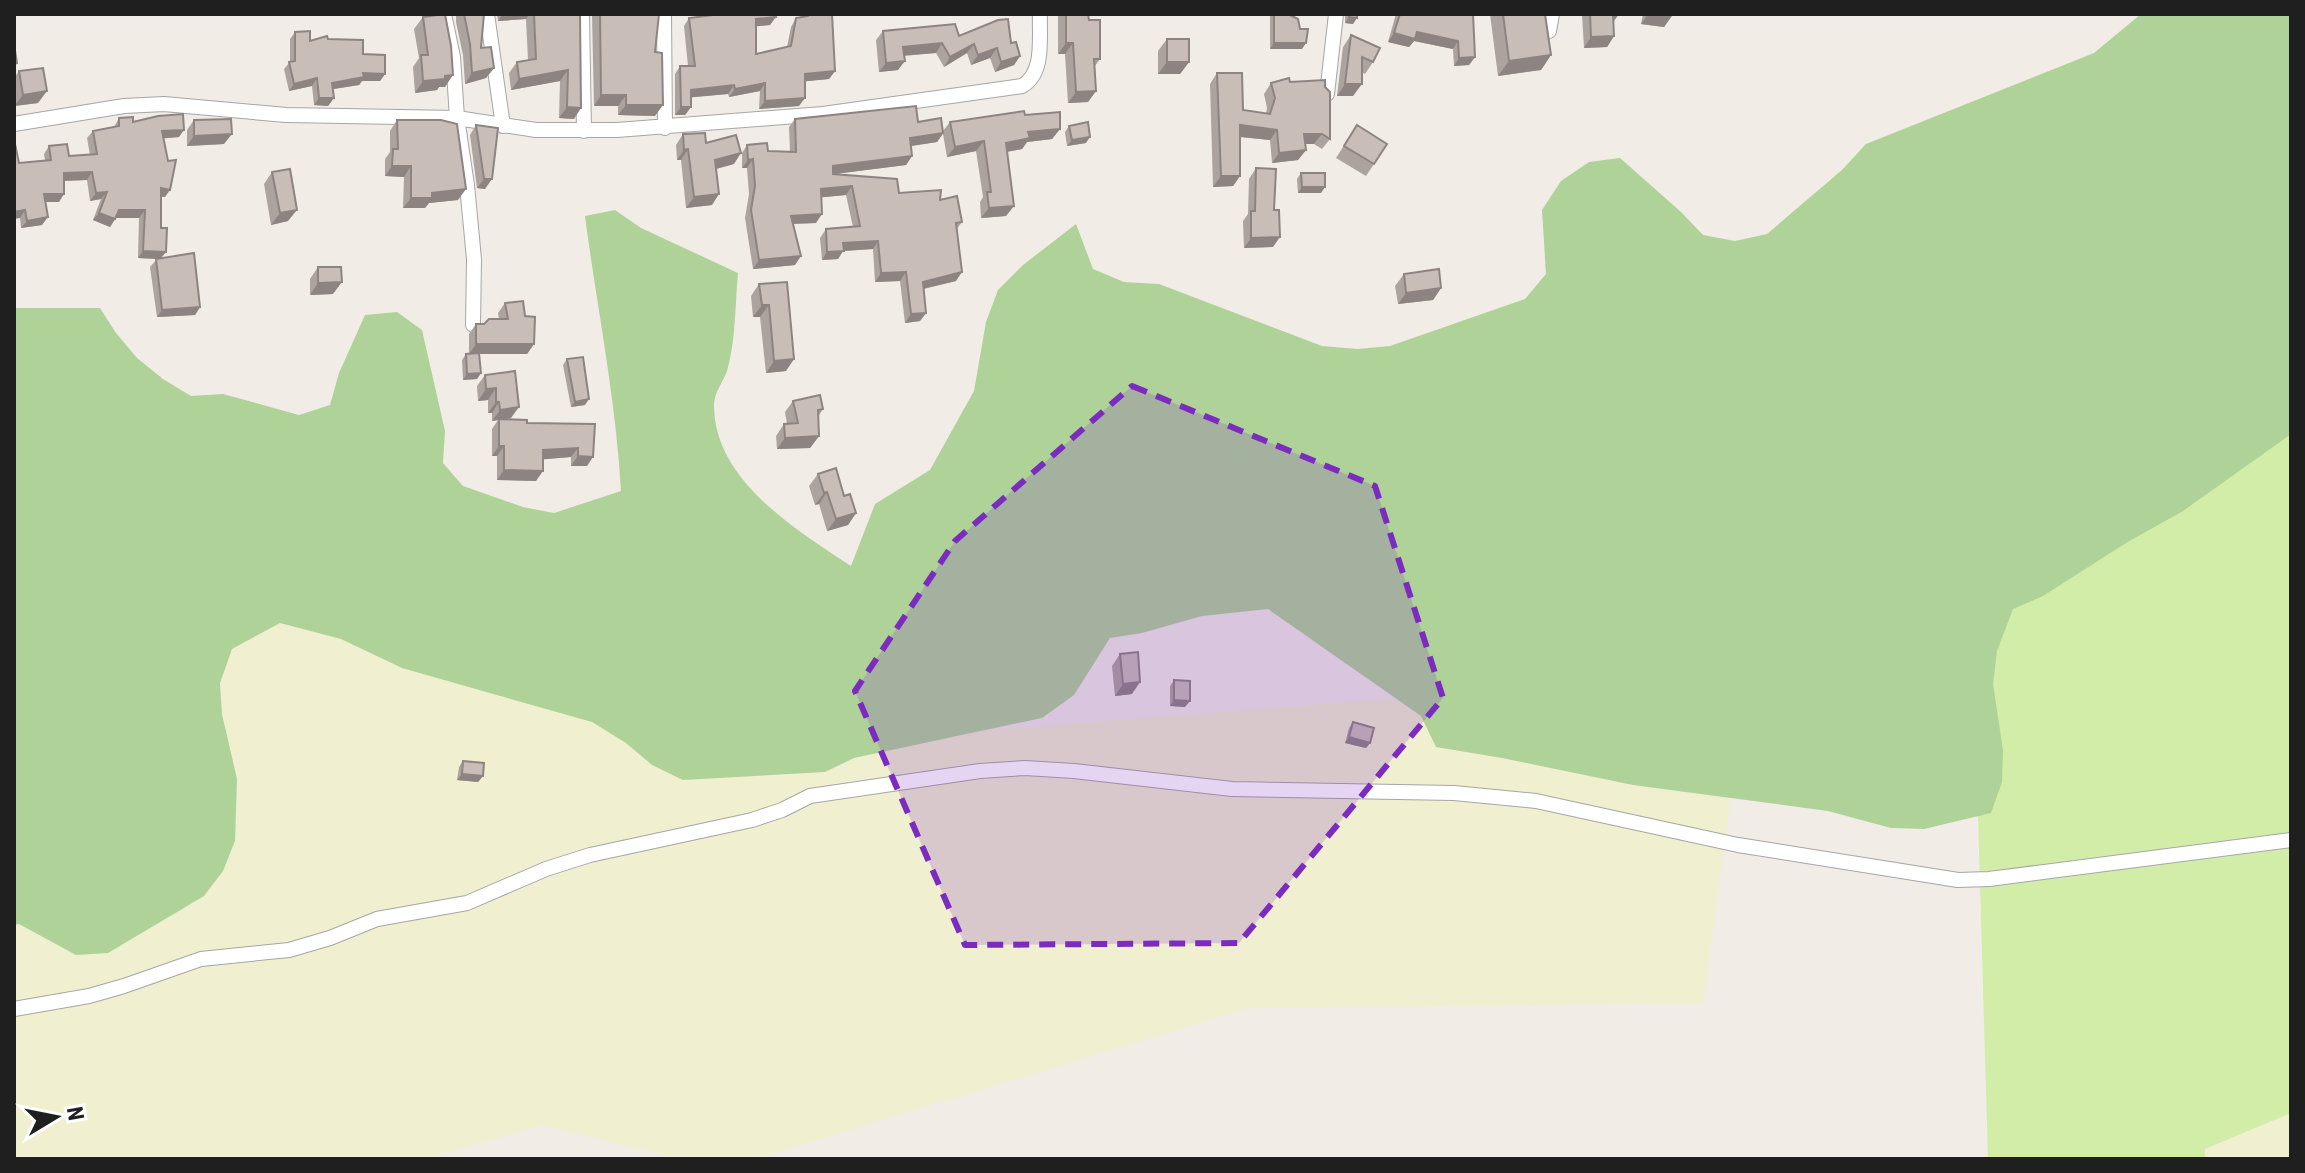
<svg xmlns="http://www.w3.org/2000/svg" width="2305" height="1173" font-family="'Roboto Condensed',sans-serif">
	<style>
		.farmland { fill: #f0efcf }
		.grass { fill: #d1eda8 }
		.forest { fill: #afd298 }
		.lines { fill: none; stroke-linecap: round; stroke-linejoin: round }
		.minor-casing { stroke: #a6a6a6; stroke-width: 16 }
		.minor { stroke: #fff; stroke-width: 14 }
		.wall { fill: #ada39e }
		.shaded-wall { fill: #8d8481 }
		.building { fill: #c9bdb8; stroke: #8d8481; stroke-width: 2 }
		.marked { fill: #7b2cbf; fill-opacity: 0.2; stroke: #7b2cbf; stroke-width: 6; stroke-dasharray: 16 10; stroke-linejoin: round }
	</style>
	<rect width="100%" height="100%" fill="#f1ece5"/>
	<!-- farmland -->
	<path class="farmland" d="M281,589L759,748L1748,671L1703,1003L1249,1008L755,1159H680L542,1125L425,1159H14V672Z
		M2291,1113V1159H2205V1149Z"/>
	<!-- grass -->
	<path class="grass" d="M2291,432V1113L2205,1149V1159H1988L1972,610Z"/>
	<!-- forest -->
	<path class="forest" d="M2141,14H2291V434L2183,511L2126,543L2043,596L2013,609L1997,651L1993,684L2003,750L2002,782L1991,813L1924,829L1891,828L1828,811L1633,785L1502,758L1436,747L1421,716L1268,609L1202,616L1142,633L1110,638L1074,695L1042,718L854,758L825,772L683,780L652,765L626,743L592,722L402,668L341,639L280,623L232,649L220,683L222,714L237,779L235,841L223,871L204,896L108,953L76,955L19,924L14,925V308H100L116,333L137,358L163,379L191,396L223,394L299,415L330,405L339,373L365,315L397,312L422,330L445,431L443,463L463,486L523,507L554,513L621,491C616,399 597,308 585,216L615,210L641,228L738,273C735,304 736,340 727,371C723,382 714,393 714,405C714,480 795,529 851,566L875,504L930,470L974,391L986,322L998,290L1023,265L1076,224L1093,269L1124,282L1159,284L1322,346L1358,349L1390,346L1525,299L1546,274L1542,210L1561,181L1589,162L1620,158L1681,212L1703,235L1735,241L1767,234L1842,170L1866,144L2094,53Z"/>
	<g class="lines">
		<defs>
			<path id="minor" d="M444,14L453,57L457,118L467,185L474,259L473,325
				M487,14L503,126
				M582,14L584,131
				M664,14L665,128
				M1549,31L1552,14
				M1327,94L1336,14
				M14,124L124,106L164,104L286,115L457,118L536,130H617L823,114L1022,86C1045,73 1039,38 1040,14
				M14,1009L89,996L124,986L201,959L289,950L330,938L377,919L467,903L546,869L590,855L752,820L782,810L810,796L980,771L1025,768L1074,771L1232,789L1454,793L1536,801L1738,845L1958,880L1989,879L2291,840"/>
		</defs>
		<!-- minor casing -->
		<use href="#minor" class="minor-casing"/>
		<!-- minor -->
		<use href="#minor" class="minor"/>
	</g>
	<!-- wall -->
	<path class="wall" d="M456,14H484L481,48L494,68L486,78L465,84L463,55L456,22Z
		M497,14H580L574,119L559,118L560,81L511,90L509,73L517,62L528,60L526,19L498,21Z
		M592,14H659L655,52V116L618,115V106H594Z
		M716,14H775L770,25L756,26V54L787,47L791,27L796,18H801L800,14H832L835,71L829,79L805,81L799,106L759,109L760,91L729,97L728,94L691,97V107L685,115H675V74L680,66H688L684,26L689,18L715,15Z
		M1058,14H1088L1089,20L1100,59L1095,66L1096,91L1088,102L1068,103L1065,54H1058Z
		M1262,14H1296L1294,17L1302,49H1270V15Z
		M1345,14H1357L1353,24L1345,23Z
		M1396,14H1473L1475,57L1469,65L1454,66L1453,49L1414,41L1409,47L1388,42Z
		M1490,14H1545L1551,55L1541,70L1498,76Z
		M1582,14H1619L1613,22L1614,36L1607,47L1584,48Z
		M1643,14H1672L1664,27L1641,24Z
		M423,17L445,87H439L437,90L415,93L413,67L419,58L414,29Z
		M883,31L959,36L1011,43L1020,56L1014,65L995,72L990,58L971,65L967,53L944,67L936,53L904,56L898,70L879,72L876,40Z
		M295,32L310,41L328,39L363,54L385,74L380,81H362L359,85L333,89L334,98L328,106L314,105L312,86L289,91L284,69L290,62V39Z
		M1351,35L1373,62L1365,74L1362,72L1353,96H1337L1343,47Z
		M1167,39L1189,62L1180,74H1158V51Z
		M19,71L38,103L14,106V78Z
		M1217,73L1243,110L1266,114L1267,108L1264,94L1271,83L1290,82L1330,139L1322,149L1314,144H1305L1306,150L1298,160L1272,163L1270,140L1240,137V176L1233,186L1213,187L1210,84Z
		M1025,115L1060,129L1052,139L1027,142L1022,149L1007,152L1006,216L981,218L980,202L983,197L976,151L947,157L943,134L937,142L911,146L912,156L906,165L833,174L899,193L940,200L962,222L956,230V281L924,289L926,313L920,321L905,323L900,281L875,282L873,249L843,251L838,259L822,260L820,238L826,229L853,227L846,195L821,197L816,223L793,224L795,265L753,269L745,218L749,194L747,168H742V153L747,145L768,151L790,152L789,127L795,119L918,122L943,131L950,122Z
		M119,118L179,137L163,138L165,197H161V228L166,252L161,258L200,307L195,315L157,317L150,267L157,259L138,258L139,218H116L110,227L93,220L101,199L90,201L87,180L64,181L59,202H45L42,225L21,228L20,218L19,163L45,160L44,154L49,146L69,156L90,155L87,138L93,131L114,127Z
		M194,120L224,144L187,146V130Z
		M397,120L458,200L429,203L425,208H403L404,177L385,176V159L390,152V131Z
		M476,125L498,128L485,189L477,188L470,135Z
		M1357,125L1374,164L1366,176L1336,158Z
		M1069,126L1086,143L1067,146L1065,132Z
		M683,134L706,143L734,164L716,169L712,205L686,208L681,160H677L676,145Z
		M1256,168L1273,247L1244,248L1243,221L1248,214L1249,179Z
		M272,172L288,221L271,225L264,184Z
		M1301,173L1321,193H1298L1297,179Z
		M318,267L333,294L310,295V279Z
		M1404,274L1441,288L1433,300L1398,304L1395,286Z
		M787,282L786,371L766,373L760,317H753L751,296L759,284Z
		M505,303L525,316L534,344L527,354H479L481,373L477,379L463,380L462,360L466,354H469V334L476,324H484L499,319L498,313Z
		M567,359L585,405L571,407L563,365Z
		M515,371L511,418L503,419L527,423L595,424L587,466H571V457L543,459L536,481L497,480V456H492V429L498,420L492,421V413H488V400L478,401L477,386L485,375Z
		M793,401L823,409L818,417L819,436L810,448L777,449L776,436L784,424H787L785,412Z
		M818,474L844,496L856,513L848,525L827,531L819,504L815,505L809,486Z
		M1120,654L1132,694L1115,696L1112,666Z
		M1174,680L1185,707L1170,706V686Z
		M1353,722L1370,743L1366,748L1345,743L1349,728Z
		M463,761L483,776L478,782L457,780L459,767Z"/>
	<!-- shaded-wall -->
	<path class="shaded-wall" d="M503,14H530L526,19L498,21Z
		M1612,14H1619L1613,22Z
		M1648,14H1663L1672,16L1664,27L1641,24Z
		M776,17L770,25L750,27L756,19Z
		M1349,17L1357,18L1353,24L1345,23Z
		M1417,32L1458,41L1453,49L1414,41L1409,47L1388,42L1394,33Z
		M1614,36L1607,47L1584,48L1591,37Z
		M942,43L936,53L897,56L903,47Z
		M1066,43H1073L1065,54H1058Z
		M1274,43H1306L1302,49H1270Z
		M974,44L967,53L944,67L950,57Z
		M997,48L990,58L971,65L978,55Z
		M1551,55L1541,70L1498,76L1509,61Z
		M1020,56L1014,65L995,72L1001,62Z
		M1475,57L1469,65L1454,66L1459,58Z
		M905,61L898,70L879,72L886,63Z
		M1167,62H1189L1180,74H1158Z
		M494,68L486,78L465,84L472,73Z
		M568,70L560,81L511,90L519,79Z
		M835,71L829,79L799,82L805,74Z
		M363,73L385,74L380,81H362L359,85L327,90L332,83Z
		M453,75L445,87H439L437,90L415,93L423,81Z
		M317,78L312,86L289,91L294,84Z
		M765,83L760,91L729,97L735,89Z
		M1345,84H1362L1353,96H1337Z
		M734,85L728,94L685,98L691,90Z
		M47,91L38,103L14,106L23,95Z
		M1096,91L1088,102L1068,103L1076,92Z
		M601,95H626L618,106H594Z
		M319,98H334L328,106L314,105Z
		M805,98L799,106L759,109L765,101Z
		M626,105H663L655,116L618,115Z
		M567,107L581,108L574,119L559,118Z
		M681,107H691L685,115H675Z
		M1240,125L1277,130L1270,140L1232,136Z
		M1060,129L1052,139L1027,142L1022,149L999,153L1006,143L1028,132Z
		M184,130L179,137L157,139L162,131Z
		M943,133L937,142L904,147L910,138Z
		M232,134L224,144L187,146L194,136Z
		M1304,134H1322L1314,144H1297Z
		M1090,137L1086,143L1067,146L1072,140Z
		M984,141L976,151L947,157L955,147Z
		M688,149L681,160H677L684,150Z
		M1306,150L1298,160L1272,163L1279,153Z
		M741,153L734,164L708,171L715,160Z
		M912,156L906,165L827,175L833,166Z
		M753,159L747,168H742L748,160Z
		M392,166H411L404,177L385,176Z
		M92,172L87,180L59,181L64,173Z
		M1221,176H1240L1233,186L1213,187Z
		M484,179H492L485,189L477,188Z
		M852,186L846,195L815,198L821,189Z
		M1302,187H1325L1321,193H1298Z
		M161,188L170,190L165,197L156,196Z
		M466,189L458,200L429,203L425,208H403L411,198L432,193Z
		M107,192L101,199L90,201L96,193Z
		M44,194H64L59,202H38Z
		M719,194L712,205L686,208L694,197Z
		M1014,206L1006,216L981,218L989,208Z
		M25,210L20,218L14,219V212Z
		M119,210H145L139,218H113Z
		M297,210L288,221L271,225L280,213Z
		M99,213L115,219L110,227L93,220Z
		M822,214L816,223L785,224L791,216Z
		M48,217L42,225L21,228L27,221Z
		M1280,237L1273,247L1244,248L1251,238Z
		M878,241L873,249L843,251L838,259L822,260L827,252L843,243Z
		M143,251L166,252L160,259L138,258Z
		M801,256L795,265L753,269L759,260Z
		M906,272L900,281L875,282L881,273Z
		M962,272L956,281L917,290L923,282Z
		M342,282L333,294L310,295L318,283Z
		M1441,288L1433,300L1398,304L1406,293Z
		M762,305H769L760,317H753Z
		M200,307L195,315L157,317L162,310Z
		M926,313L920,321L905,323L911,314Z
		M476,344H534L527,354H469Z
		M794,359L786,371L766,373L774,361Z
		M481,373L477,379L463,380L467,374Z
		M496,388L488,400L478,401L486,389Z
		M589,399L585,405L571,407L575,402Z
		M496,402H499L492,413H488Z
		M519,407L511,418L492,421L500,410Z
		M819,436L810,448L777,449L785,438Z
		M499,446H504L497,456H492Z
		M578,448L571,457L536,460L543,450Z
		M578,456L593,457L587,466H571Z
		M504,470L543,471L536,481L497,480Z
		M827,492L819,504L815,505L824,493Z
		M856,513L848,525L827,531L836,519Z
		M1140,682L1132,694L1115,696L1123,684Z
		M1174,700L1190,701L1185,707L1170,706Z
		M1349,737L1370,743L1366,748L1345,743Z
		M462,774L483,776L478,782L457,780Z"/>
	<!-- building -->
	<path class="building" d="M445,14L451,46L453,75L445,76V79L423,81L421,55H428L423,17Z
		M464,14H484L481,48L491,47L494,68L472,73L470,44Z
		M534,14H580L581,108L567,107L568,70L519,79L517,62L536,59Z
		M600,14H659L655,52L662,53L663,105H626V95H601Z
		M721,14H775L776,17L756,19V54L791,46L796,18L808,16V14H832L835,71L805,74V98L765,101V83L735,89L734,85L691,90V107H681L680,66H695L689,18Z
		M1066,14H1088L1089,20H1100V59H1094L1096,91L1076,92L1073,43H1066Z
		M1274,14H1288L1298,19L1300,29H1308L1306,43H1274Z
		M1349,14H1357V18L1349,17Z
		M1400,14H1473L1475,57L1459,58L1458,41L1417,32L1415,39L1394,33Z
		M1503,14H1545L1551,55L1509,61Z
		M1590,14H1613L1614,36L1591,37Z
		M1008,19L1011,43L1016,42L1020,56L1001,62L997,48L978,55L974,44L950,57L942,43L903,47L905,61L886,63L883,31L955,24L959,36L998,20Z
		M310,31V41L327,36L328,39L363,40V54L385,55V74L363,73L364,77L332,83L334,98H319L317,78L294,84L289,62L295,61V32Z
		M1351,35L1380,48L1373,62L1362,57V84H1345Z
		M1167,39H1189V62H1167Z
		M14,44L17,63L14,64Z
		M43,68L47,91L23,95L19,71Z
		M1217,73H1242L1243,110L1270,114L1275,98L1271,83L1289,78L1290,82L1325,80V87L1330,92V139L1322,134H1304L1306,150L1279,153L1277,130L1240,125V176H1221Z
		M916,106L918,122L941,118L943,133L910,138L912,156L833,166V174L897,179L899,193L941,190L940,200L957,196L962,222L956,223L962,272L923,282L926,313L911,314L906,272L881,273L878,241L843,243L844,251L827,252L826,229L860,226L852,186L821,189L822,214L791,216L801,256L759,260L751,210L755,186L753,159L748,160L747,145L767,143L768,151L796,152L795,119Z
		M1024,111L1025,115L1060,112V129L1028,132L1030,138L1006,143L1014,206L989,208L987,192H991L984,141L955,147L950,122Z
		M183,114L184,130L162,131L168,161L176,160L170,190L161,188V228H167L166,252L143,251L145,210H119L115,219L99,213L107,192L96,193L92,172L64,173V194H44L48,217L27,221L25,210L14,212V139L19,163L51,160L49,146L67,144L69,156L97,154L93,131L119,126V118L133,117V122L158,116Z
		M231,119L232,134L194,136V120Z
		M397,120H441L457,124L466,189L432,193V198H411V166H392L393,149H398Z
		M1088,122L1090,137L1072,140L1069,126Z
		M476,125L498,128L492,179H484Z
		M1357,125L1387,144L1374,164L1344,146Z
		M705,133L706,143L736,135L741,153L715,160L719,194L694,197L688,149L684,150L683,134Z
		M1256,168L1276,169L1274,210H1279L1280,237L1251,238V211H1255Z
		M290,169L297,210L280,213L272,172Z
		M1301,173H1325V187H1302Z
		M194,253L200,307L162,310L156,259Z
		M318,267H341L342,282L318,283Z
		M1439,269L1441,288L1406,293L1404,274Z
		M787,282L794,359L774,361L769,305H762L759,284Z
		M523,301L525,316L535,317L534,344H476V324H484L489,319H508L505,303Z
		M479,353L481,373L467,374L466,354Z
		M583,357L589,399L575,402L567,359Z
		M515,371L519,407L500,410L499,402H496V388L486,389L485,375Z
		M820,395L823,409L818,410L819,436L785,438L784,424L798,423L793,401Z
		M499,419L527,420V423L595,424L593,457L578,456V448L543,450V471L504,470V446H499Z
		M836,468L844,496L850,494L856,513L836,519L827,492L824,493L818,474Z
		M1138,652L1140,682L1123,684L1120,654Z
		M1174,680L1190,681V701L1174,700Z
		M1353,722L1374,728L1370,743L1349,737Z
		M463,761L484,763L483,776L462,774Z"/>
	<!-- marked area -->
	<path class="marked" d="M1132,386L1375,486L1443,698L1239,943L965,945L855,691L955,541Z"/>
	<!-- border -->
	<rect width="2305" height="1173" fill="none" stroke="#1f1f1f" stroke-width="32"/>
	<!-- north arrow -->
	<g transform="translate(56 1117) rotate(80)" stroke="#ffffff" stroke-width="6" paint-order="stroke">
	<path d="M0-6L14 30L0 20L-14 30Z" fill="#1f1f1f"/>
	<text y="-12" font-size="22" font-weight="bold" text-anchor="middle" fill="#1f1f1f">N</text>
	</g>
</svg>
